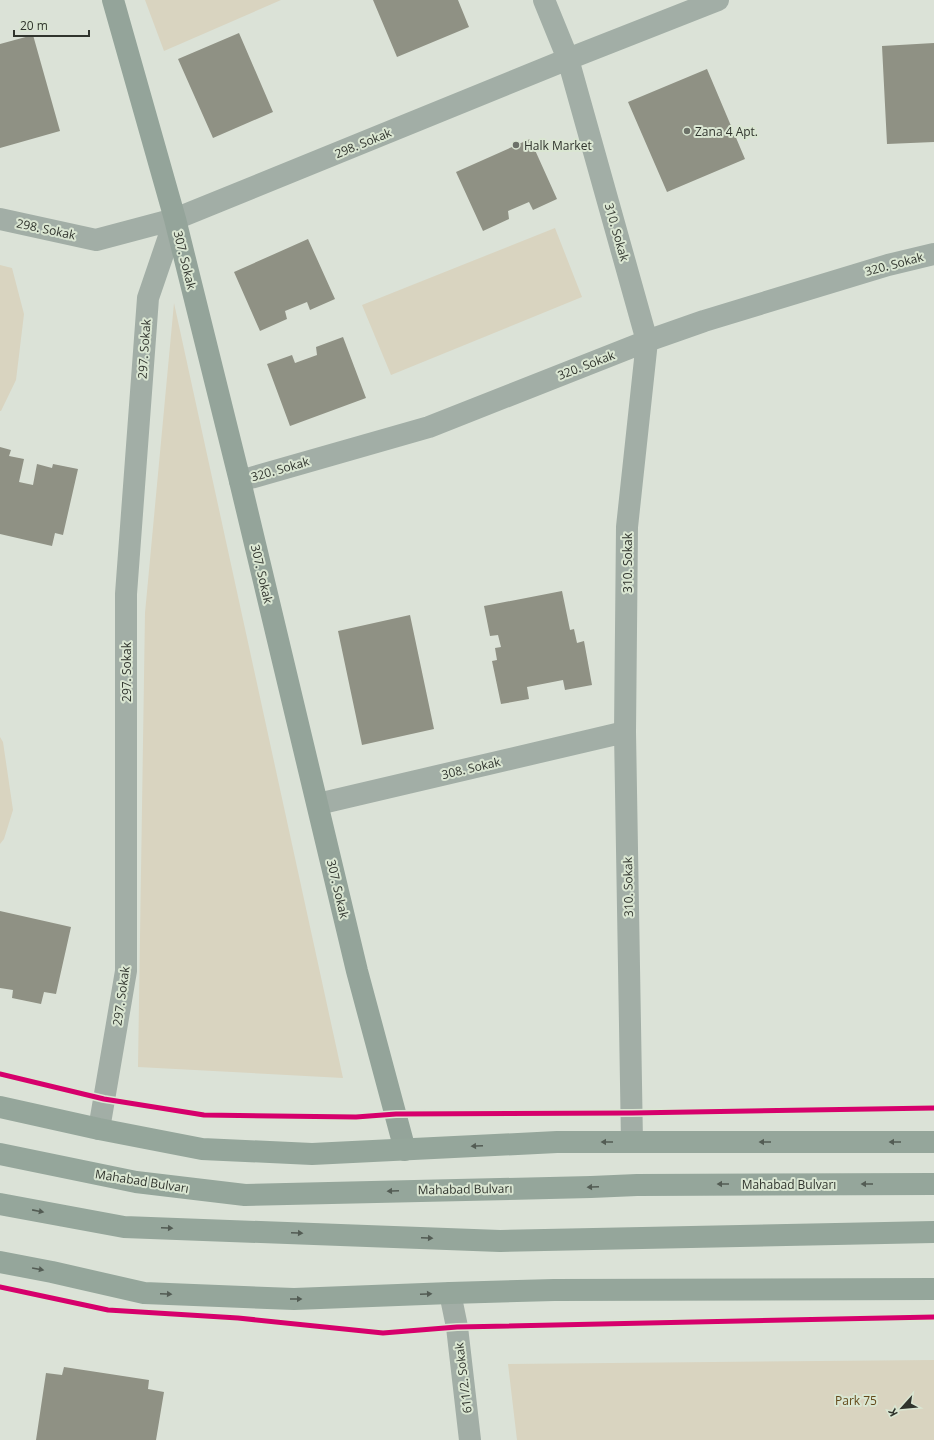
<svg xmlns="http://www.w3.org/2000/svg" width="934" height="1440" font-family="'Open Sans',sans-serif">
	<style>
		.green { fill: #d9d4c0 }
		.building { fill: #8f9184 }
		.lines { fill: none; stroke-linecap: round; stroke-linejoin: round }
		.street { stroke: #a2aea6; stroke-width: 22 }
		.secondary { stroke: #94a49a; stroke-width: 22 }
		.primary { stroke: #95a69b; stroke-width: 22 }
		.cycleway-casing { stroke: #dae6d2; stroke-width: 8 }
		.cycleway { stroke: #d6006c; stroke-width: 5 }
		.oneway { fill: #535c54 }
		.poi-dot { fill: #6c7168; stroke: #dae6d2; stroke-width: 1.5 }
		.labels { text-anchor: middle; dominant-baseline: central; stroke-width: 4; stroke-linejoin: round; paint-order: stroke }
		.poi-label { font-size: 12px; fill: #30342d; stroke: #dae6d2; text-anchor: start }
		.street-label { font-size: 12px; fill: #30342d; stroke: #dae6d2 }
		.park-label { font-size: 12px; fill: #624919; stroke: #dae6d2 }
	</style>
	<rect width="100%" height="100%" fill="#dbe2d7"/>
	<!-- green -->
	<path class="green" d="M145,0H281L164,51Z
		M555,228L582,297L391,375L362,305Z
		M0,265L12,268L24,314L16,380L1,411H0Z
		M174,303L343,1078L138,1067L145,613Z
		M0,737L3,742L13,810L4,839L0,844Z
		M934,1360V1440H517L508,1364Z"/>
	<!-- building -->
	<path class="building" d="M373,0H458L469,27L397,57Z
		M239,33L273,112L213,138L178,59Z
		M33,35L60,131L0,148V44Z
		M934,43V142L887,144L882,46Z
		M707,69L745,159L667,192L628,102Z
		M530,139L557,199L533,210L529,202L508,211L509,219L483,231L456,172Z
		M308,239L335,299L310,310L307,302L285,311L287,319L260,331L234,272Z
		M343,337L366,398L290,426L267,364L292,355L295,363L317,355L316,347Z
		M0,447L11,450L9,456L24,459L19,482L33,485L37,464L52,468L53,464L78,469L63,535L55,533L52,546L0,534Z
		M562,591L570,630L574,629L577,643L584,641L592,685L565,690L563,680L527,687L529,699L501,704L492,661L497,660L495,648L501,647L498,635L490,636L484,606Z
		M410,615L434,729L362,745L338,631Z
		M0,911L71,927L56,994L44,992L41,1004L12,998L13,990L0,988Z
		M64,1367L149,1380L148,1389L164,1392L156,1440H36L46,1373L62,1375Z"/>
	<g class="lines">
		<!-- street -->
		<path class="street" d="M544,0L568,59L647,341L627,527L625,732L632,1142
			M0,219L96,240L175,219L568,59L718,0
			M240,481L429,427L647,341L704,321L888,265L934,254
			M318,804L625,732
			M99,1129L126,971V594L148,298L175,219
			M450,1293L457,1327L470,1440"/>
		<!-- secondary -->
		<path class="secondary" d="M113,0L175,219L240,481L357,971L405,1150"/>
		<!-- primary -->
		<path class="primary" d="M0,1107L99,1129L202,1149L312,1154L557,1142H934
			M0,1154L136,1182L245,1195L591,1187L637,1185L934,1184
			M0,1204L124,1227L500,1241L934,1232
			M0,1262L52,1272L144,1293L294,1299L450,1293L554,1290L934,1289"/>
		<defs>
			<path id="cycleway" d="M0,1074L104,1099L204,1115L356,1117L396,1114L632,1113L934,1108
				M0,1287L108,1310L238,1318L383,1333L457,1327L934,1317"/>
		</defs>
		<!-- cycleway casing -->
		<use href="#cycleway" class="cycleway-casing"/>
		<!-- cycleway -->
		<use href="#cycleway" class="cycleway"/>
	</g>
	<!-- one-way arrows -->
	<defs><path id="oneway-solid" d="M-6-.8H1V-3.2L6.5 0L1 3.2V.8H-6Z"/></defs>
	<g class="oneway">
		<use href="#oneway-solid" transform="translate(607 1142) rotate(-180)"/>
		<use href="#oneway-solid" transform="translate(765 1142) rotate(180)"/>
		<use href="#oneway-solid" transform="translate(895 1142) rotate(180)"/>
		<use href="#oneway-solid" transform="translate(477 1146) rotate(177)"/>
		<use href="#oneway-solid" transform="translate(723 1184) rotate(180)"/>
		<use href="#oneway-solid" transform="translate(867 1184) rotate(180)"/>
		<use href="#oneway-solid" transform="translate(593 1187) rotate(178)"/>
		<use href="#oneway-solid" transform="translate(393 1191) rotate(178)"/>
		<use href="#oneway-solid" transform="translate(38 1211) rotate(11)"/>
		<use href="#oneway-solid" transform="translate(167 1228) rotate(2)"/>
		<use href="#oneway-solid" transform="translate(297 1233) rotate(2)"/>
		<use href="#oneway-solid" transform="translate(427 1238) rotate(2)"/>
		<use href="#oneway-solid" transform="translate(38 1269) rotate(10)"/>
		<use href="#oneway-solid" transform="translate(166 1294) rotate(3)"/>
		<use href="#oneway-solid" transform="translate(426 1294) rotate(-2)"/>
		<use href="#oneway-solid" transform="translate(296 1299)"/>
	</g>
	<!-- markers -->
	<g class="poi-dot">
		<circle cx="687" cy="131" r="4"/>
		<circle cx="516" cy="145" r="4"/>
	</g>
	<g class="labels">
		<!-- poi labels -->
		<g class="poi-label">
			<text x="695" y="131">Zana 4 Apt.</text>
			<text x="524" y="145">Halk Market</text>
		</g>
		<!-- street labels -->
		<g class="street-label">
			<text transform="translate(363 143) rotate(-22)">298. Sokak</text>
			<text transform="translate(46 229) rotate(12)">298. Sokak</text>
			<text transform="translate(617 232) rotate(74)">310. Sokak</text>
			<text transform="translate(185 260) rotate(76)">307. Sokak</text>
			<text transform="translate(894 264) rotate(-15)">320. Sokak</text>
			<text transform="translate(144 349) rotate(-86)">297. Sokak</text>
			<text transform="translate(586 365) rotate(-21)">320. Sokak</text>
			<text transform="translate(280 469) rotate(-16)">320. Sokak</text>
			<text transform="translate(627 563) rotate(-90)">310. Sokak</text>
			<text transform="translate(262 574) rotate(77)">307. Sokak</text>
			<text transform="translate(126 672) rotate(-90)">297. Sokak</text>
			<text transform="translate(471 768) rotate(-13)">308. Sokak</text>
			<text transform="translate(628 887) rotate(-91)">310. Sokak</text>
			<text transform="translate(338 889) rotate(77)">307. Sokak</text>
			<text transform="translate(121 996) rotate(-82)">297. Sokak</text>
			<text transform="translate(142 1181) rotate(9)">Mahabad Bulvarı</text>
			<text x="789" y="1184">Mahabad Bulvarı</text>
			<text transform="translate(465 1189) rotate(-1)">Mahabad Bulvarı</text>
			<text transform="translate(463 1378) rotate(-97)">611/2. Sokak</text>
		</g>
		<!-- park labels -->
		<g class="park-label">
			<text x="856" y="1400">Park 75</text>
		</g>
	</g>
	<!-- north arrow -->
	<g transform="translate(902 1408) rotate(243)" stroke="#dae6d2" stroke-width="3" paint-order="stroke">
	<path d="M0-3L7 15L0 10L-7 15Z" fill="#30342d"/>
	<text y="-6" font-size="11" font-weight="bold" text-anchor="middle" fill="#30342d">K</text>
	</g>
	<!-- scale -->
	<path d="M14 30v6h75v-6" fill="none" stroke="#30342d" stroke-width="2"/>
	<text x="20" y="30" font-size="12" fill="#30342d" stroke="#dae6d2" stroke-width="3" paint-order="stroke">20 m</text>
</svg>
